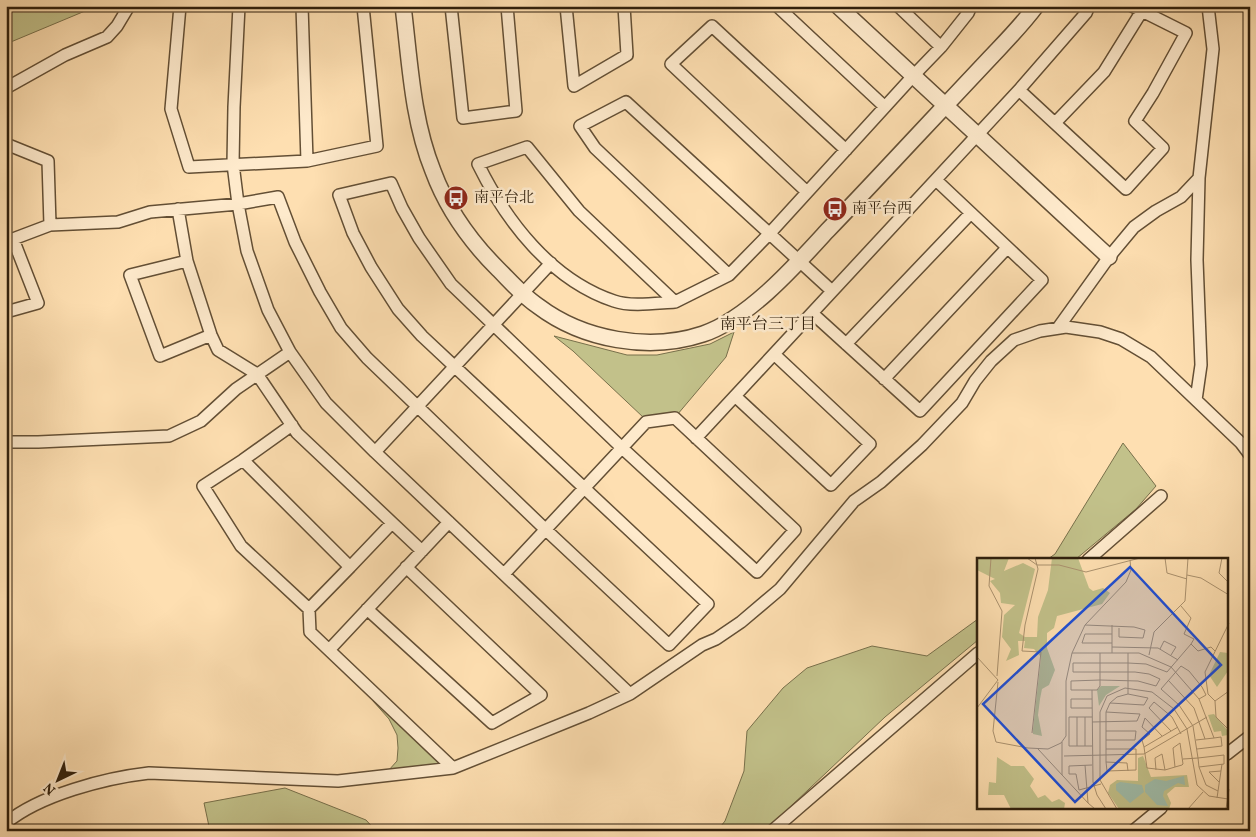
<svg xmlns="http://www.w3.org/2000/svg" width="1256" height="837" font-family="Vollkorn,'Noto Serif JP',serif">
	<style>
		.green { fill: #c2c18a; stroke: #78704b }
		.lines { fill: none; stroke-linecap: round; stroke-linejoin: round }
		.minor-casing { stroke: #634f35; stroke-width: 14 }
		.tertiary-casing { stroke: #634f35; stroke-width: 18 }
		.minor { stroke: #feeacc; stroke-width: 11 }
		.tertiary { stroke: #feeacc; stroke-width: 15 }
		.labels { text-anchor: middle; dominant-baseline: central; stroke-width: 5; stroke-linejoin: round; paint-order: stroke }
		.poi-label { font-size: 15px; fill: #2f1f0c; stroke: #feeacc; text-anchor: start }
		.neighbourhood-label { font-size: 16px; fill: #2f1f0c; stroke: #feeacc }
		.inset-road { fill: none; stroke: #ab926f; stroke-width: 1 }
		.view { fill: #1d4ed8; fill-opacity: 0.15; stroke: #1d4ed8; stroke-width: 2.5 }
		.inset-edge { fill: none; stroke: #2f1f0c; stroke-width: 2.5 }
	</style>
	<rect width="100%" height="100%" fill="#fedfb1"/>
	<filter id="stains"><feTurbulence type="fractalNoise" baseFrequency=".004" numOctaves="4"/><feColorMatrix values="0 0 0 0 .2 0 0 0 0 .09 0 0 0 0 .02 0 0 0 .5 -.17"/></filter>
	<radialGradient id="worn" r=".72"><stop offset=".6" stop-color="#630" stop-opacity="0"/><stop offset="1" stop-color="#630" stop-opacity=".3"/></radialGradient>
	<!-- green -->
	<path class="green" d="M6,6H97L6,44Z
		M734,332L726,357L677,415L644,418L573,351L554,336L627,355H657L710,344Z
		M1123,443L1156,486L1136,509L1076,559H1048L1055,554Z
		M978,619V640L885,717L790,807L789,831H717L725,821L744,771L747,731L783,688L807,668L872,646L927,656Z
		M373,701L448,766L388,771L397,761L398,748L397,735L389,719Z
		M285,788L366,820L376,831H210L204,803Z"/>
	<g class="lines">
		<defs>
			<path id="minor" d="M180,6L171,109L189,167L307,161L377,146L363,6
				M239,6L234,107L233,164L238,204L247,251L268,310L290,352L326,403L375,452L630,694
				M302,6L307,161
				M451,6L463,118L516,111L507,6
				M566,6L574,86L627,55L624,6
				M777,6L885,107
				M898,6L941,47
				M6,88L65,55L107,37L117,26L129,6
				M1019,90L1126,189L1163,148L1135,121L1153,93L1186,33L1132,6
				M1055,123L1104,72L1145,6
				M6,144L48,161L50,225L13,239L38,303L6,312
				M527,147L579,211L675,302C657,303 631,307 614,301C551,280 506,221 478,164Z
				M807,192L671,64L712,26L846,150
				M178,209L187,261L211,335L218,350L257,374L297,433L422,551
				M50,225L118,222L150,212L238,204L278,197L295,242L320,292L341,328L367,358L417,406L545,529L669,645L708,604L422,336L398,309L371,267L353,233L339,195L391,183L402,208L419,238L451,284L621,447L757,572L795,530L675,418L646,422L504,574
				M187,261L130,275L160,356L211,335
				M729,275L595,148L580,126L626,102L832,291
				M675,302L729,275L770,233L914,75L941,47L968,13L971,6
				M812,313L920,411L1042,280L936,180
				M1058,328L1109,257L1134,227L1156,211L1181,197L1199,178
				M846,344L971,213
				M884,379L1007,248
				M735,396L831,485L870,444L774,354
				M1196,400L1201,365L1197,260L1199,178L1213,49L1208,6
				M696,438L1019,90L1086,13L1089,6
				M6,442H38L169,436L201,421L236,389L290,352
				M375,452L551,263
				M243,460L292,425
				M1088,560L1161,496
				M350,567L392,523
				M309,609L350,567L243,460L203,486L241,546L309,609L310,632L453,768
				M367,609L492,723L541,695L406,567
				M329,650L449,522
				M1227,754L1250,736
				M6,823C40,795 105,778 149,773L338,781L453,768L589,713L630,694L702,645L716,639L741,622L780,589L854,501L881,482L922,445L962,403L975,381L991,361L1014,340L1040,331L1066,327L1100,332L1121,339L1151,357L1241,443L1250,455
				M772,831L978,653
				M1133,831L1161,808"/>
			<path id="tertiary" d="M403,6C410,62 412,119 433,171C447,209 470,241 498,269C511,282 523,296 538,306C583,340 649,352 703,334C748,319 795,266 827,231C856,201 884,171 912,141C938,113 964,86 990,58C1006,41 1022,25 1036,6
				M838,6L1109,257"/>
		</defs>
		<!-- minor casing -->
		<use href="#minor" class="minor-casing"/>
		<!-- tertiary casing -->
		<use href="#tertiary" class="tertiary-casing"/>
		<!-- minor -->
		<use href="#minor" class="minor"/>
		<!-- tertiary -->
		<use href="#tertiary" class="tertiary"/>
	</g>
	<!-- icons -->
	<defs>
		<symbol id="bus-disc" viewBox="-11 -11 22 22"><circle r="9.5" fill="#8f2418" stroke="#feeacc"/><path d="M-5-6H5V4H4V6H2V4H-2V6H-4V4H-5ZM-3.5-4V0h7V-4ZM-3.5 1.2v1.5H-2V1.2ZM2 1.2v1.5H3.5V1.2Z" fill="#fff"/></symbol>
	</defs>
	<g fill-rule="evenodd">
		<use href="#bus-disc" x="442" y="184" width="28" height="28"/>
		<use href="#bus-disc" x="821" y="195" width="28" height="28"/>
	</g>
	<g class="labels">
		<!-- poi labels -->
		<g class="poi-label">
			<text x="474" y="198">南平台北</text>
			<text x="852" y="209">南平台西</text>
		</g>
		<!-- neighbourhood labels -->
		<g class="neighbourhood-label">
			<text x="768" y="325">南平台三丁目</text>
		</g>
	</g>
	<!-- overview -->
	<g transform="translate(977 558)">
		<rect width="251" height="251" fill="#fedfb1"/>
		<path d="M0,0H32L27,13L46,5L58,11L42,75L48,79H60L61,59L71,32L75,0H101L112,30L116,33L126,30L133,35L125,46L80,58L77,70L70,75V90L78,112L72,127L65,131L63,141L61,157L65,178L56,176V171L64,99L57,91L47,90L48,83H41L42,97L29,103L34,91L25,79L27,57L38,47L24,45L23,35L13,23L18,21L0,12ZM243,94L251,95V113L240,129L232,117ZM124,128H143L129,137L122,148L120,132ZM237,156L251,173V177L245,178L244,173L237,174L231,157ZM166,198L174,219L210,217L212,229H198L190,236L194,245L192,251H142L131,235L133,227L140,222L161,223V200ZM20,199L34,208H47L57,221L53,228L61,240L68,237L75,244L82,241L88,245L87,251H34L27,237H11L12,224L19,225Z" fill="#c2c18a"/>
		<path d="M207,218L208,227L201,225L187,233L186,238L191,248L180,247L168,234V227L178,221L189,223ZM143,224L165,227L167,234L153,245L139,232V226Z" fill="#a0bdaa"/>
		<path class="inset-road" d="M14,0L12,28L25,53L20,118M50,0L60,7H82L109,14L163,0M188,0L190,15L210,21M245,0L242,15L252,25M210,17L224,20L252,37M204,48L214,60L207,76L217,81L214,86L221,93L234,89L238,93M108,67L157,69L168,72L166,80L142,79V70M135,85H105L108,76H135M135,89L181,90L201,102M183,91L187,83L199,89L194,97M95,95H162L194,109L222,141L237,180L244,179L245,188L220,191M123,95V128L120,132H94V123L123,122L161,123L179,128L183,121L172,116L158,114H96V105H151L169,106L190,114L214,86M135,95V67M172,97L177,74L208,43L211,0M0,99L21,122L0,150M191,122L217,150L228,181M21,124L16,173L19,184L51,190L71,191L84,185L89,178V123L95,95L108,67L149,24L154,12L153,2M115,132L116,224L120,237L129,251M151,136L171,140L167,147L133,145L140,139ZM151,136V95M115,141H94V150H115M238,143L231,136L228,114L252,65M238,143L239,159L252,172M238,143L252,133M197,151L217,134M115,159H92V188H115M115,164L160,163L163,156L129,154M129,173H159L158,182H129M194,173L172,150L177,144L195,159L204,176M55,175L64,94L45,93L48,67L61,11L58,0M219,182L237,180M100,188V159M108,188V159M167,189L165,182L173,176L165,169L168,160L185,178M61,191L111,245M129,191H159V212L130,213L129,204V154L133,145M247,197V206L222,209L221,200ZM87,198L167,196L230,159M206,201L221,200L216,168L202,147L184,131L204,108L212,113L225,129L229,137L222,141M129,204L150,205L151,213M108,207L111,245L118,251M115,207L92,208V216H99L102,232L124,226M198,209L196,190L203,185L206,206L205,207L198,209L188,212L170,210L167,189L201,169M222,209L229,227L241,233M179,212L178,200L185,196L188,212M85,217V184M242,224L232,214L244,213M240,240L245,206M140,251L123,222V154L130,138L148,130L175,134L197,151L210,171L220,227L232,238L251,241M211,251L226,234M249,251L252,231"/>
		<path class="view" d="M153,9L244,107L98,244L6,146Z"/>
		<rect width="251" height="251" class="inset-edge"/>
	</g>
	<!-- margin -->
	<rect width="1256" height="837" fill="none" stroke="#fedfb1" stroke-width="25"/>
	<rect x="8" y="8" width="1241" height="822" fill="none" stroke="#2f1f0c" stroke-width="2.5"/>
	<rect x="12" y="12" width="1231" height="812" fill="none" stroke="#2f1f0c"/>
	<!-- north arrow -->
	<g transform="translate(58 780) rotate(223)" stroke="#feeacc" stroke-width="4" paint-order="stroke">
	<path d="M0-4L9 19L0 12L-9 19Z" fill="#2f1f0c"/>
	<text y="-8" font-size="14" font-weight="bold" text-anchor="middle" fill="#2f1f0c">N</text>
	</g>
	<rect width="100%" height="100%" filter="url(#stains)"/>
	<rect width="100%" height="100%" fill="url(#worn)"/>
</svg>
